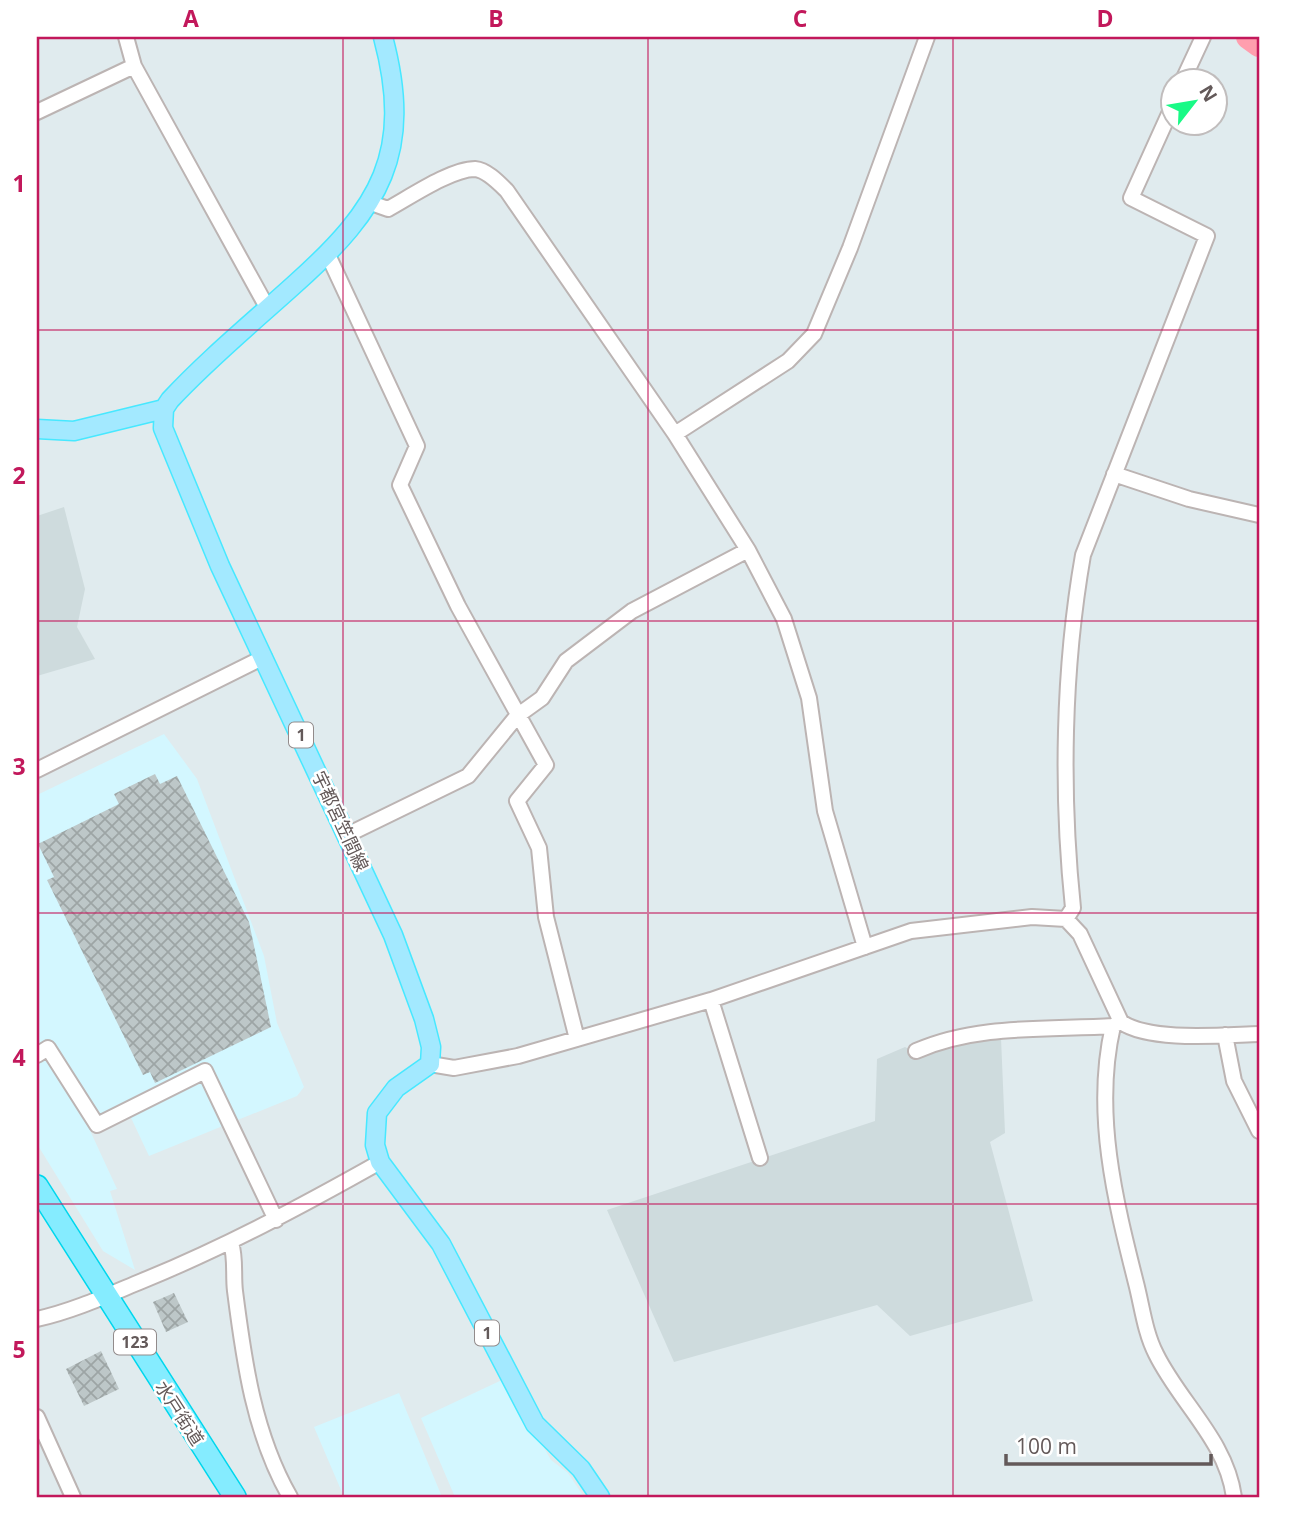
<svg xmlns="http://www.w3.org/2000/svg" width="1296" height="1534" font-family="'Open Sans','Noto Sans JP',sans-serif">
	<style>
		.commercial { fill: #d3f7ff }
		.education { fill: #cedbdd }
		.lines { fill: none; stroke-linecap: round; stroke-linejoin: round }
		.river { stroke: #ff9eae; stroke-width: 24 }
		.building { fill: url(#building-cross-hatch) }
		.minor-casing { stroke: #bcb4b3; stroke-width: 18 }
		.major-casing { stroke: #47e8ff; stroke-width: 21 }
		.highway-casing { stroke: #00d7ed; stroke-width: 24 }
		.minor { stroke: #fff; stroke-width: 14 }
		.major { stroke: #a3e9ff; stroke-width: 18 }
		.highway { stroke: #85ecff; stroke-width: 21 }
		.grid { fill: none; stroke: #c2185b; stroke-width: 2; stroke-opacity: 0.55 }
		.labels { text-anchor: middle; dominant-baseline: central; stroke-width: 5; stroke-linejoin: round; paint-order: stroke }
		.shield { fill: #fff; stroke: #928b8b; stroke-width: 2 }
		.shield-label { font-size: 16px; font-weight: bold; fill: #635959 }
		.street-label { font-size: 18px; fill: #635959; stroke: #fff }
		.neatline { fill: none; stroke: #c2185b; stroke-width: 2.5 }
		.grid-label { font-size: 23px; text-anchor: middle; font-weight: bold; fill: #c2185b }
	</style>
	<defs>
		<pattern id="building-cross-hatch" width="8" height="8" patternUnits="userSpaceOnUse" patternTransform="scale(1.75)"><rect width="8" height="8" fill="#bdc7c8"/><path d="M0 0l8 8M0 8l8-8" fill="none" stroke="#9da5a5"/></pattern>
	</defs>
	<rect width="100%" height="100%" fill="#e0ebee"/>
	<!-- commercial -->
	<path class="commercial" d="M164,734L197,779L264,956L277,1023L304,1087L297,1096L149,1156L125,1105L87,1124L117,1189L110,1191L135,1270L103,1251L37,1144V795Z
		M504,1379L551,1460L568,1473L584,1497H455L421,1418Z
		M399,1393L442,1497H344L314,1427Z"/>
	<!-- education -->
	<path class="education" d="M64,507L85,589L77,627L95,659L37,676V516Z
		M1001,1038L1005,1133L990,1142L1033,1301L910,1336L877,1305L674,1362L607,1210L875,1121L877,1059L905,1047L923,1056L944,1045Z"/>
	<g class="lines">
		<!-- river -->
		<path class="river" d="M1248,37L1259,45"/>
	</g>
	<!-- building -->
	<path class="building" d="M155,774L160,784L177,776L249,922L271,1027L155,1083L150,1072L143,1075L47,880L54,877L38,844L119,804L114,794Z
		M174,1293L188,1322L166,1332L153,1302Z
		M101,1351L119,1389L84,1406L66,1369Z"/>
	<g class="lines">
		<defs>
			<path id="minor" d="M126,37L134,66L268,309
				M1183,80L1203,37
				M37,112L134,66
				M371,203L388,209C410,197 451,169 475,169C487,170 499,183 507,191L675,434L748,550L784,619L809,698L825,811L865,947
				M328,255L417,446L400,485L458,606L546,765L517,801L539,848L546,917L577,1039
				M675,434L788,361L814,334L850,248L927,37
				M1114,474L1189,499L1259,515
				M37,770L264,657
				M347,835L468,776L517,716L542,698L566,661L632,611L748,550
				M1066,919L1073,908C1061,793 1063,669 1083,555L1207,236L1131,198L1174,103
				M711,1000L760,1158
				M1113,1026C1093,1112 1115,1200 1136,1283C1142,1306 1145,1333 1156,1354C1180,1403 1226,1440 1234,1497
				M1225,1035L1234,1081L1259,1131
				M916,1051C977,1024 1048,1030 1113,1026L1120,1022
				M37,1055L48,1048L97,1125L205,1071L276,1220
				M430,1064L454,1068L518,1056L711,1000L911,931L1032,917L1066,919L1080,934L1121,1022C1150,1042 1223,1035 1259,1034
				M231,1243C236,1258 233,1275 235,1291C244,1362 254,1434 290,1497
				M37,1319C73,1311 108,1295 142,1281C225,1247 302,1206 380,1162
				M37,1417L73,1497"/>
			<path id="major" d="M383,37C414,153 380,208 295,284C253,322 208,359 170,400L164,409L163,428L220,566L393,935L424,1019L431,1047L430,1064L396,1088L377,1113L375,1145L380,1162L441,1244L535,1424L581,1469L600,1497
				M37,429L74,431L164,409"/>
			<path id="highway" d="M37,1186L235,1497"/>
		</defs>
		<!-- minor casing -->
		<use href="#minor" class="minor-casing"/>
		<!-- major casing -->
		<use href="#major" class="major-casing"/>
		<!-- highway casing -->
		<use href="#highway" class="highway-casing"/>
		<!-- minor -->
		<use href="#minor" class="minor"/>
		<!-- major -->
		<use href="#major" class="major"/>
		<!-- highway -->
		<use href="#highway" class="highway"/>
	</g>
	<!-- grid -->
	<path class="grid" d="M343,37V1497M648,37V1497M953,37V1497M37,330H1259M37,621H1259M37,913H1259M37,1204H1259"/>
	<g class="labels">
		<!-- shield labels -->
		<g class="shield">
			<rect x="289" y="722.5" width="24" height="25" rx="5"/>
			<rect x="475" y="1320.5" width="24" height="25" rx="5"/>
			<rect x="114" y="1329.5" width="42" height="25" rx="5"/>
		</g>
		<g class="shield-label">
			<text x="301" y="735">1</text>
			<text x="487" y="1333">1</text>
			<text x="135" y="1342">123</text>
		</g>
		<!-- street labels -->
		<g class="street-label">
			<text transform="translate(341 821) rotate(65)">宇都宮笠間線</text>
			<text transform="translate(180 1413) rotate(57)">水戸街道</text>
		</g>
	</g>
	<!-- border -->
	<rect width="1296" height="1534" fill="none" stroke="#ffffff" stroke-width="77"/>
	<!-- north arrow -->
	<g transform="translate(1194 102) rotate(59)"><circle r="33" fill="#ffffff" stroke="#c1bdbd" stroke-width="2"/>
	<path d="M0-5L12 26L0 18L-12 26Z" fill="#19fa86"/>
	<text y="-10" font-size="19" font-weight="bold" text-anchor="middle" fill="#635959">N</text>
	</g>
	<!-- scale -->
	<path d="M1006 1454v10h205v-10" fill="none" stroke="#635959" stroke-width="3.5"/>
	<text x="1016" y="1454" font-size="21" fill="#635959" stroke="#ffffff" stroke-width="5" paint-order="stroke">100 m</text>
	<rect x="38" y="38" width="1220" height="1458" class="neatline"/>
	<g class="grid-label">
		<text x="191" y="27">A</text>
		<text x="496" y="27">B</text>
		<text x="800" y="27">C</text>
		<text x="1105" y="27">D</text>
		<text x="19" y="192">1</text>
		<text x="19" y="484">2</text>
		<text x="19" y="775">3</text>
		<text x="19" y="1066">4</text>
		<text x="19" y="1358">5</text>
	</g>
</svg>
